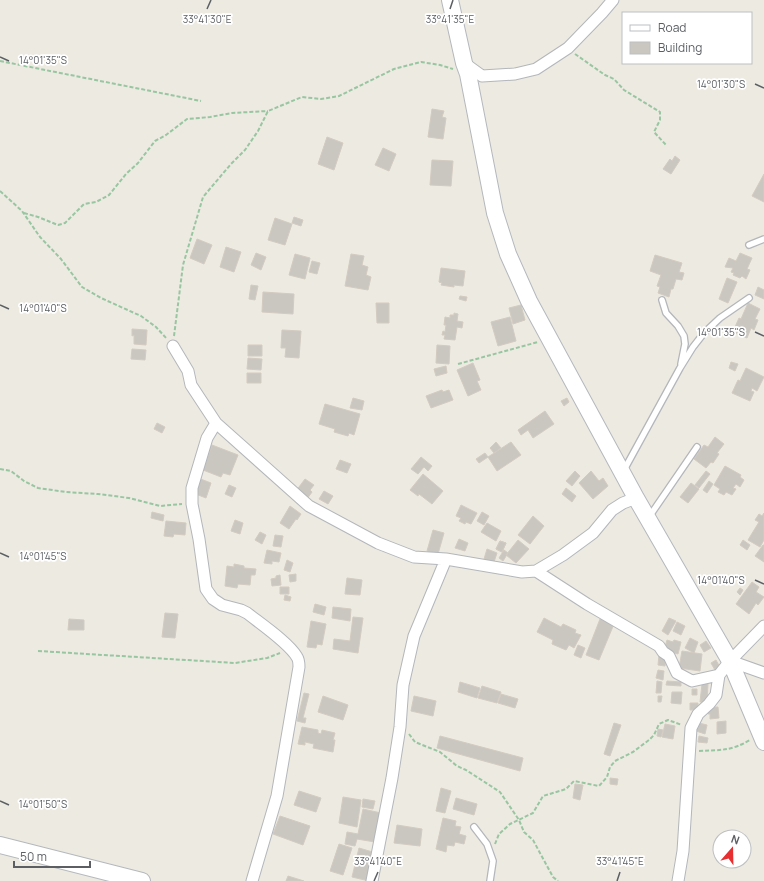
<svg xmlns="http://www.w3.org/2000/svg" width="764" height="881" font-family="Manrope,sans-serif">
	<style>
		.building { fill: #cac7c1; stroke: #d2cbc1 }
		.lines { fill: none; stroke-linecap: round; stroke-linejoin: round }
		.lane-casing { stroke: #b3b6ba; stroke-width: 8 }
		.street-casing { stroke: #b3b6ba; stroke-width: 13 }
		.secondary-casing { stroke: #b4b8bd; stroke-width: 18 }
		.path { stroke: #98c6a1; stroke-width: 2; stroke-dasharray: 4 2; stroke-linecap: butt }
		.lane { stroke: #fff; stroke-width: 5.5 }
		.street { stroke: #fff; stroke-width: 11 }
		.secondary { stroke: #fff; stroke-width: 16 }
		.ticks { fill: none; stroke: #5b5f63; stroke-width: 1.5 }
		.ticks-label { font-size: 10px; text-anchor: middle; fill: #5b5f63; stroke: #fff; stroke-width: 3.5; stroke-linejoin: round; paint-order: stroke }
	</style>
	<rect width="100%" height="100%" fill="#edeae2"/>
	<!-- building -->
	<path class="building" d="M432,109L444,111L442,117L446,118L443,139L428,137Z
		M327,137L343,143L334,170L318,164Z
		M383,148L396,154L389,171L375,165Z
		M675,156L680,160L671,174L663,169L670,159L672,161Z
		M432,160L453,161L451,186L430,185Z
		M764,174V202L752,196Z
		M294,217L303,220L301,226L292,223Z
		M275,218L292,224L285,245L268,240Z
		M197,239L212,245L204,264L190,258Z
		M226,247L241,252L234,272L220,267Z
		M256,253L266,257L261,270L251,265Z
		M740,253L752,258L747,269L750,270L746,279L742,276L740,278L733,275L734,273L731,272L733,268L725,267L729,258L736,261Z
		M295,254L310,258L305,279L289,275Z
		M351,254L364,256L362,265L368,267L366,275L371,277L368,290L345,286Z
		M655,255L682,263L679,272L684,273L682,280L676,279L673,289H671L669,297L658,293L660,287L657,286L661,275L650,271Z
		M312,261L320,263L317,274L309,272Z
		M441,268L465,271L463,286L454,285V287L441,285L442,283L439,282Z
		M727,278L737,282L728,303L719,299Z
		M251,285L258,286L255,300L249,299Z
		M758,287L764,290V299L755,295Z
		M263,292L294,294L293,314L262,312Z
		M460,296L467,297L466,301L459,299Z
		M376,303H389V323H377Z
		M748,303L760,309L755,319L758,320L754,330L751,328L747,338L735,333L737,328L735,327L739,318L741,319Z
		M521,305L525,320L513,324L509,308Z
		M454,313L458,314L457,321L463,322L462,328L457,327L455,340L444,339L445,335H442L443,331L445,332L446,325H444L445,317L450,318V315H454Z
		M510,317L516,341L498,346L491,322Z
		M132,329L147,330L146,345L134,344V335L132,336Z
		M282,330L301,331L299,358L285,357L286,348H281Z
		M248,345H262V356H248Z
		M437,345L450,346L449,364L436,363Z
		M132,349L146,350L145,360L131,359Z
		M248,358L262,359L261,370L247,369Z
		M731,362L738,364L735,371L729,368Z
		M473,363L480,380L477,381L481,390L468,396L457,370Z
		M446,366L447,373L436,376L434,369Z
		M746,368L764,377L757,391L752,388L751,391L754,392L750,401L732,393L738,380L740,381Z
		M247,373H261V383H247Z
		M442,390L443,392L449,390L453,400L431,408L426,396Z
		M353,398L364,401L362,410L350,408Z
		M567,398L569,402L564,406L561,401Z
		M325,404L360,414L354,435L349,433L348,436L334,432L335,429L319,424Z
		M545,411L554,424L533,438L528,430L521,435L518,430Z
		M157,423L165,427L162,433L154,429Z
		M715,437L724,444L717,453L719,454L713,463L711,462L706,468L694,459L704,445L708,447Z
		M496,442L501,448L494,453L490,448Z
		M511,442L521,455L497,471L488,457Z
		M212,445L238,455L230,475L223,473L221,477L203,470Z
		M485,453L488,457L479,463L476,459Z
		M421,457L432,466L428,471L424,467L418,474L411,469Z
		M340,460L351,464L347,473L336,469Z
		M725,466L741,475L740,477L744,480L740,487L736,484L733,488L736,489L732,495L726,492L724,495L718,492L720,489L714,485Z
		M575,471L580,476L572,486L566,481Z
		M591,471L599,481L603,478L608,486L593,499L579,483Z
		M706,471L710,474L699,488L695,485Z
		M423,474L443,491L432,504L419,494L418,496L410,490Z
		M198,478L211,483L206,498L193,493Z
		M305,479L314,485L310,490L312,492L307,499L296,491Z
		M709,481L713,484L707,493L703,490Z
		M691,483L699,489L688,503L680,497Z
		M229,485L236,488L232,497L225,494Z
		M566,488L576,496L572,502L562,494Z
		M324,491L333,496L328,504L319,499Z
		M461,505L477,513L471,524L466,522L465,524L459,521L461,518L456,516Z
		M290,506L301,514L297,520L296,519L289,529L280,523Z
		M152,512L164,515L163,521L151,518Z
		M482,512L489,516L484,525L477,521Z
		M764,513V540L760,547L748,540L759,522L755,520L759,514L762,516Z
		M533,516L544,526L530,544L518,535Z
		M235,520L243,523L240,534L231,531Z
		M166,521L186,523L185,535L174,534L173,537L164,536Z
		M487,523L501,531L496,541L481,532Z
		M433,530L444,533L438,554L427,551Z
		M260,532L266,535L262,544L255,540Z
		M275,535L283,536L281,547L273,546Z
		M459,539L468,543L465,551L455,548Z
		M518,540L529,549L516,563L506,555Z
		M743,540L750,545L747,550L740,545Z
		M500,541L506,543L502,552L496,549Z
		M500,541L506,543L502,552L496,549Z
		M763,545H764V562L755,556Z
		M487,549L497,553L494,562L484,559Z
		M267,550L281,553L279,562L272,561V564L264,563Z
		M504,550L508,553L503,561L499,558Z
		M287,560L293,563L290,572L284,570Z
		M234,564L244,566V568L256,569L255,575H251L250,585L238,584L237,588L225,586L227,566L234,567Z
		M296,574V581L290,582L289,575Z
		M280,575L281,585L272,586L271,579L276,578V576Z
		M347,578L362,580L360,595L345,594Z
		M752,582L759,587L756,592L764,597L758,605L756,603L749,614L736,604Z
		M280,587H289V594H280Z
		M740,588L743,590L740,595L737,592Z
		M285,595L291,597L290,601L284,600Z
		M315,604L326,607L324,615L313,612Z
		M333,607L351,609L350,621L332,618Z
		M165,613L178,614L175,638L162,637Z
		M353,617L363,618L358,653L333,649L334,639L350,641Z
		M544,618L561,627L563,624L576,630L575,633L581,635L574,648L569,645L566,650L552,644L553,640L537,632Z
		M669,618L676,621L668,635L662,631Z
		M69,619L84,620V630H68Z
		M600,619L614,624L599,660L586,655Z
		M311,621L326,624L322,645L317,644L316,648L307,647Z
		M677,622L685,626L681,635L673,631Z
		M690,638L698,642L694,653L685,648Z
		M667,640L673,642L674,640L681,642L678,654L664,650Z
		M706,641L711,648L704,652L700,645Z
		M578,645L585,648L581,658L574,655Z
		M682,651L702,654L700,671L679,668Z
		M659,655L666,656L665,666L658,665Z
		M716,660L721,669L716,672L711,663Z
		M658,670L664,671L663,680L656,678Z
		M657,681L662,682L661,693H656Z
		M667,681L681,682V686L666,685Z
		M460,682L480,688L477,698L458,692Z
		M702,684H708L707,702H700Z
		M482,686L501,692L497,703L478,698Z
		M692,689H697V695H692Z
		M672,692H682L681,704L671,703Z
		M304,693L309,694L303,718H306L305,723L297,721Z
		M501,694L518,699L515,708L498,703Z
		M323,696L348,705L343,720L318,712Z
		M414,696L436,701L433,716L411,711Z
		M658,696H662L661,702H658Z
		M690,703H698V710H690Z
		M708,707H718L719,718L710,719V714H708Z
		M726,721V733L717,734V722Z
		M614,723L621,725L610,756L604,754Z
		M699,723L707,725L705,734L696,731Z
		M665,724L675,726L673,739L662,737Z
		M302,727L318,730V733L321,734L322,730L335,733L333,740H335L333,752L313,748L314,744L305,742V745L298,744Z
		M658,729L663,730L661,737L657,736Z
		M440,736L523,758L520,771L437,748Z
		M699,736L708,738L707,743L698,742Z
		M610,778L618,779L617,785L610,784Z
		M575,784L583,785L580,800L573,798Z
		M441,788L451,791L445,813L436,811Z
		M299,791L321,798L316,812L294,805Z
		M343,797L361,800L357,827L339,823Z
		M456,798L477,804L474,815L453,809Z
		M363,799L375,801L373,809L362,807Z
		M363,809L381,813L375,842L357,839L355,846L345,844L347,832L358,834Z
		M280,816L310,826L303,845L273,834Z
		M443,818L456,821L455,826L461,827L459,834L466,836L464,844L455,842L454,846L447,845L446,852L436,849Z
		M397,825L422,829L420,846L394,843Z
		M339,844L352,848L343,875L330,871Z
		M359,848L376,853L369,881L352,877Z
		M288,876L304,881H286Z"/>
	<g class="lines">
		<defs>
			<path id="lane" d="M749,245L764,239
				M662,300L666,313L678,326L684,336L685,344L681,364
				M624,470L680,368L693,347L704,333L720,318L749,298
				M649,517L697,447
				M474,827L487,844L493,861L490,881"/>
			<path id="street" d="M464,63L482,76L515,74L536,69L568,48L602,13L613,0
				M173,346L188,371L191,385L216,423L207,438L192,488V504L199,539L206,589L213,599L222,605L241,610L247,613C261,624 289,643 297,657C299,660 299,664 299,667L277,796L252,881
				M216,423L309,506L378,543L414,557L446,559L522,572L536,571L563,555L593,533L612,510L623,503L636,498
				M536,571L587,604L659,646L663,652L669,656L677,673L692,681L719,675L730,661L764,626
				M730,661L764,673
				M372,881L392,778L400,727L403,685L414,636L446,559
				M678,881L683,851L691,728L698,714L709,704L716,695L719,675"/>
			<path id="secondary" d="M450,0L464,63L468,74L495,213L508,254L529,301L636,498L730,661L764,742
				M0,845L142,881"/>
		</defs>
		<!-- lane casing -->
		<use href="#lane" class="lane-casing"/>
		<!-- street casing -->
		<use href="#street" class="street-casing"/>
		<!-- secondary casing -->
		<use href="#secondary" class="secondary-casing"/>
		<!-- path -->
		<path class="path" d="M575,54L605,75L614,79L624,90L660,112V120L654,132L667,146
			M0,61L201,101
			M0,191L22,211L40,237L61,259L82,287L101,298L141,316L156,327L167,339
			M24,213L38,217L58,225L65,223L84,204L96,202L109,195L126,174L138,163L155,141L166,135L187,119L210,117L232,113L268,111
			M174,336L183,265L203,197L231,164L245,150L258,131L268,111L302,97L321,99L339,96L394,69L421,62L440,65L453,69
			M458,364L538,342
			M0,469L11,471L24,481L38,488L66,492L98,494L129,498L160,506L182,504
			M38,651L235,663L267,658L280,653
			M409,734L415,742L440,752L457,766L466,770L500,792L519,820L524,832L533,840L553,877L558,881
			M699,751C721,750 731,751 750,740
			M495,844L499,834L510,824L533,813L543,796L566,789L574,781L599,786L607,777L610,767L615,761L633,752L649,740L654,735L659,724L668,720L682,725"/>
		<!-- lane -->
		<use href="#lane" class="lane"/>
		<!-- street -->
		<use href="#street" class="street"/>
		<!-- secondary -->
		<use href="#secondary" class="secondary"/>
	</g>
	<!-- ticks -->
	<path class="ticks" d="M207,9L211,0M450,9L453,0M0,57L9,61M755,84L764,88M0,305L9,309M755,332L764,336M0,553L9,557M755,580L764,584M0,801L9,805M374,881L378,872M617,881L620,872"/>
	<g class="ticks-label">
		<text x="207" y="23">33°41'30"E</text>
		<text x="450" y="23">33°41'35"E</text>
		<text x="43" y="64">14°01'35"S</text>
		<text x="721" y="88">14°01'30"S</text>
		<text x="43" y="312">14°01'40"S</text>
		<text x="721" y="336">14°01'35"S</text>
		<text x="43" y="560">14°01'45"S</text>
		<text x="721" y="584">14°01'40"S</text>
		<text x="43" y="808">14°01'50"S</text>
		<text x="378" y="865">33°41'40"E</text>
		<text x="620" y="865">33°41'45"E</text>
	</g>
	<!-- legend -->
	<rect x="622" y="12" width="130" height="52" fill="#ffffff" stroke="#bdbfc1"/>
	<rect x="630" y="25" width="20" height="6" fill="#ffffff" stroke="#bdbfc1"/>
	<text x="658" y="32" font-size="12" fill="#5b5f63">Road</text>
	<rect x="630" y="42" width="20" height="12" fill="#cac7c1" stroke="#bdbfc1"/>
	<text x="658" y="52" font-size="12" fill="#5b5f63">Building</text>
	<!-- north arrow -->
	<g transform="translate(732 849) rotate(20)"><circle r="19" fill="#ffffff" stroke="#bdbfc1"/>
	<path d="M0-3L7 15L0 10L-7 15Z" fill="#e72e31"/>
	<text y="-6" font-size="11" font-weight="bold" text-anchor="middle" fill="#5b5f63">N</text>
	</g>
	<!-- scale -->
	<path d="M14 861v6h76v-6" fill="none" stroke="#5b5f63" stroke-width="2"/>
	<text x="20" y="861" font-size="12" fill="#5b5f63" stroke="#ffffff" stroke-width="3" paint-order="stroke">50 m</text>
</svg>
